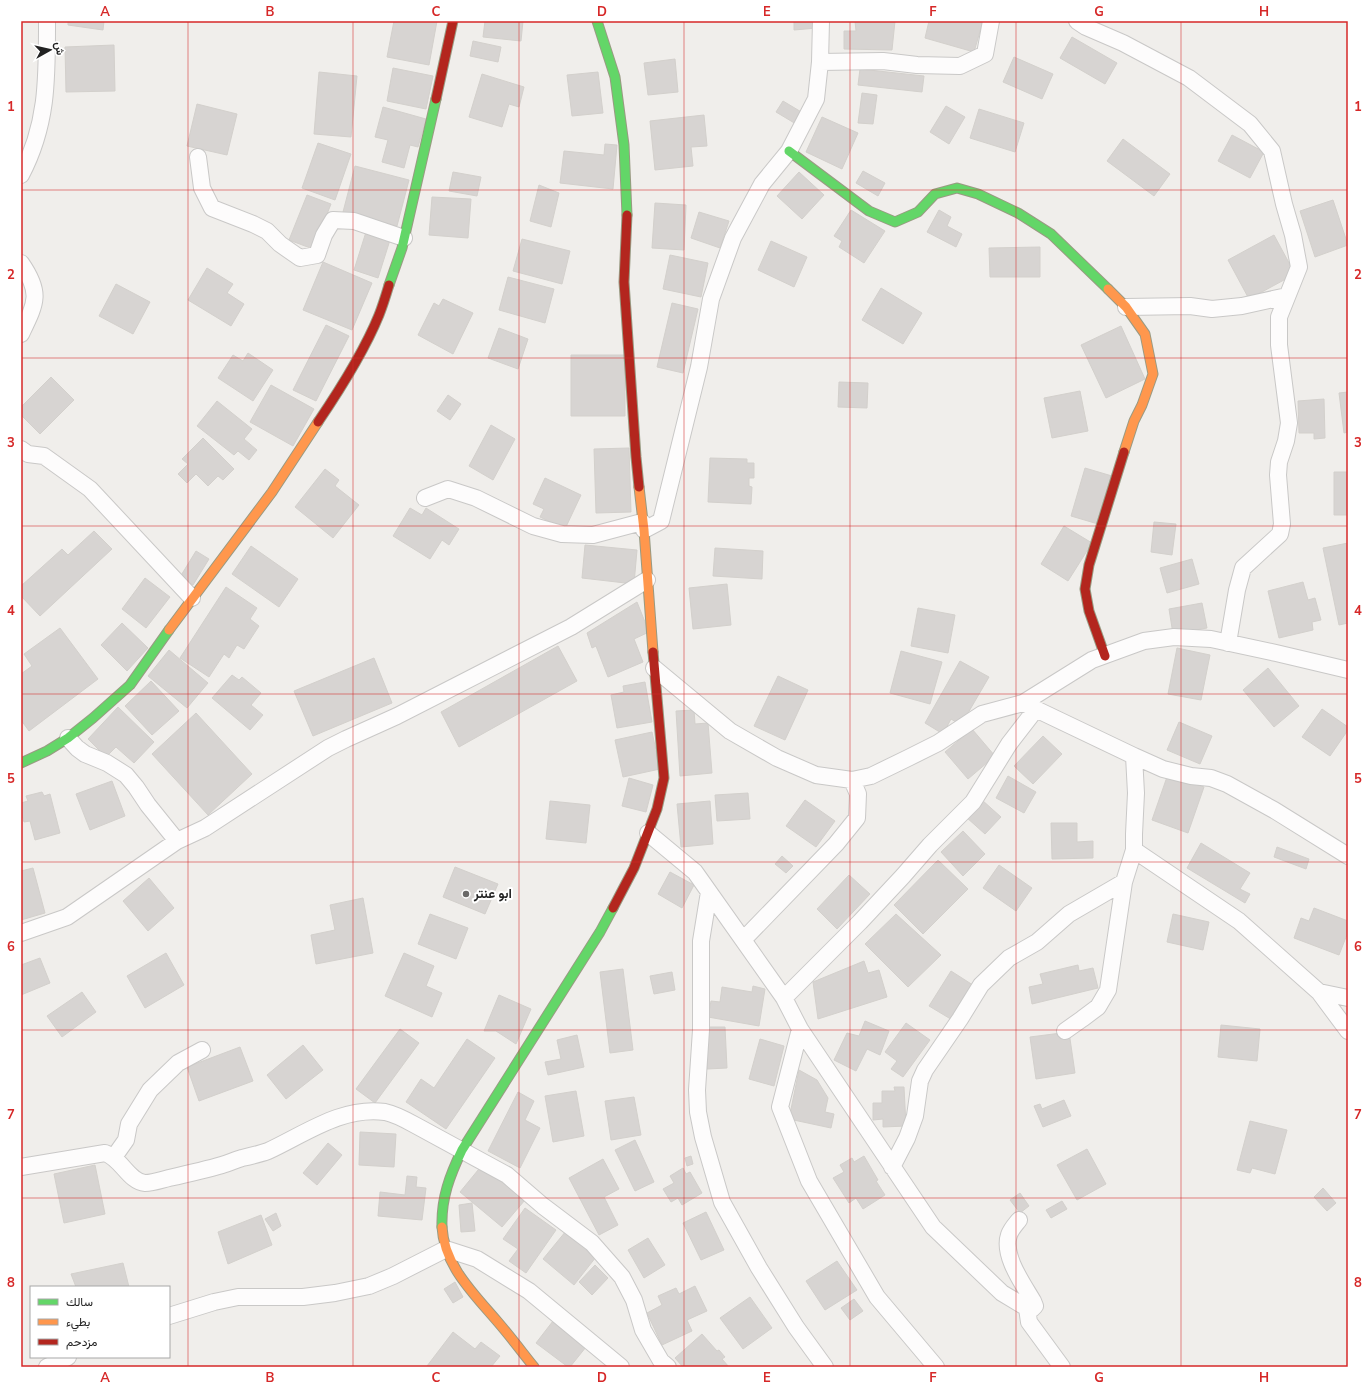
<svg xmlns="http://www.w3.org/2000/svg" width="1369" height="1388" font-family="'Nunito Sans',Vazirmatn,sans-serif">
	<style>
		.building { fill: #d7d4d2; stroke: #d3d0cc }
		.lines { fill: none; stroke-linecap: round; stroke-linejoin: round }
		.street-casing { stroke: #c9c8c7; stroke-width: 18 }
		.fast-casing { stroke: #999a82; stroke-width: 11 }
		.slow-casing { stroke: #999a82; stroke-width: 11 }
		.jam-casing { stroke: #999a82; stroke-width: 11 }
		.street { stroke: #fdfcfc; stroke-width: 16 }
		.fast { stroke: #63d668; stroke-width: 9 }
		.slow { stroke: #ff974d; stroke-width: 9 }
		.jam { stroke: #b3261e; stroke-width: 9 }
		.grid { fill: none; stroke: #d62828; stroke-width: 1; stroke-opacity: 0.55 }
		.poi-dot { fill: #6a6968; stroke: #fff; stroke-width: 1.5 }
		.labels { text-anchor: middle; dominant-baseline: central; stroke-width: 4; stroke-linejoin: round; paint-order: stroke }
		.poi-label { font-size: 13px; font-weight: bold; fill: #222; stroke: #fff; text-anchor: start }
		.neatline { fill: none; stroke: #d62828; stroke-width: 1.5 }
		.grid-label { font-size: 13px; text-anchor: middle; font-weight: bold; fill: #d62828 }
	</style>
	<rect width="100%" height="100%" fill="#f0eeeb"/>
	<!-- building -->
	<path class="building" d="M68,21H104L103,30L68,25Z
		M394,21H437L429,65L387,57Z
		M485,21H523L521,41L483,37Z
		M794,21H816L817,28L794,30Z
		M855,21H895L892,50L844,49V31H856Z
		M929,21H983L974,52L925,38Z
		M1072,37L1117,63L1105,84L1060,58Z
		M473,41L501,47L498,62L470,56Z
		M114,45L115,91L66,92L65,47Z
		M1014,57L1053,74L1042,99L1003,82Z
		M675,59L678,92L648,95L644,63Z
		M393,68L433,76L426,109L387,101Z
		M860,69L924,76L922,92L858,85Z
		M319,72L357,76L351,137L314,134Z
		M598,72L603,113L572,116L567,75Z
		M482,74L524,87L519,107L509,104L502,127L469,117Z
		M862,93L877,95L873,124L858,123Z
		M783,101L803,113L796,124L776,112Z
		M197,104L237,114L227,155L187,146Z
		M946,106L965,117L949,144L930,132Z
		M383,107L426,119L418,147L410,145L404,168L382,162L388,140L375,137Z
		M979,109L1024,123L1015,152L970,138Z
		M704,115L707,146L691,147L693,166L655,170L650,121Z
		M822,117L858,133L842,169L806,152Z
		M1232,135L1264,152L1250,178L1218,161Z
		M1123,139L1170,174L1154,196L1107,161Z
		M318,143L351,154L335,200L302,188Z
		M605,144L617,145L613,189L560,183L564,151L604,155Z
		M355,166L409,180L397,226L343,212Z
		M863,171L885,183L878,196L856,183Z
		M453,172L481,177L477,196L449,191Z
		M799,172L824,195L802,219L777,196Z
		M539,185L559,193L551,227L530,221Z
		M307,195L331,204L313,249L289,240Z
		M432,197L471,199L468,238L429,235Z
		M1333,200L1348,245L1315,257L1300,211Z
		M655,203L686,205L684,250L652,248Z
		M851,210L885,231L864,263L839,247L842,241L834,236Z
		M939,210L951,217L947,226L962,234L956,247L927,232Z
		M699,212L729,221L720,248L691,238Z
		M366,232L390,240L378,278L354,270Z
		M1274,235L1295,274L1249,299L1228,260Z
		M522,239L570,251L562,284L513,271Z
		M771,241L807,257L794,287L758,270Z
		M1040,247V277H990L989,248Z
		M670,255L708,263L701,297L663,289Z
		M323,262L372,283L352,330L303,310Z
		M207,268L233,284L227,293L244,304L231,326L188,300Z
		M508,277L554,289L545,323L499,310Z
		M116,284L150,302L133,334L99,316Z
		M881,288L922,313L903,344L862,320Z
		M443,299L473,313L453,354L418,335L434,303L439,306Z
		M672,303L698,309L683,373L657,367Z
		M326,325L349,336L316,401L293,390Z
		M1121,326L1145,379L1106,398L1081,345Z
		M499,328L528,339L518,369L488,358Z
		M248,353L273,370L253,401L218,378L233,355L243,361Z
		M571,355H625V416H571Z
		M51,377L74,400L40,434L21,415V407Z
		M839,382L868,383L867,408L838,407Z
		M271,385L314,409L293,446L250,422Z
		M1080,391L1088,431L1052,438L1044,398Z
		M1348,392V432L1344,433L1339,393Z
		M448,395L461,404L450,420L437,411Z
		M1324,399L1325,438L1314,439V433H1299L1298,401Z
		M217,401L252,429L244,439L257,450L249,460L238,451L234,455L197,426Z
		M491,425L515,439L493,480L469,466Z
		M203,438L234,469L223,480L218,476L208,486L196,474L187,483L178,474L188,464L182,459Z
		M629,448L631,512L596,513L594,449Z
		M710,458L747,459V463H754V478H749V486L752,487L751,504L708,502Z
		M1085,468L1112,476L1098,524L1071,516Z
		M325,469L339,480L335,486L359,505L333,538L295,507Z
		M1334,472H1348V515H1334Z
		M545,478L581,495L565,529L540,517L544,509L533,504Z
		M410,508L422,515L426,508L459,529L449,545L442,540L430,559L393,536Z
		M1154,522L1176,524L1172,555L1151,552Z
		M1064,526L1092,543L1068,581L1041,564Z
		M94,531L112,549L40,616L21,596V586L62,549L68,555Z
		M1348,543V623L1339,625L1323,548Z
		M585,545L637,550L634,584L582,578Z
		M251,546L298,579L279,607L232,574Z
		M715,548L763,551L762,579L713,576Z
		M196,551L209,559L193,585L180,577Z
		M1192,559L1199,584L1167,593L1160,568Z
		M145,578L170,597L146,628L122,609Z
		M1303,582L1308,600L1315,598L1321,620L1312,622L1313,630L1279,638L1268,591Z
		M727,584L731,625L693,629L689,588Z
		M226,587L257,608L250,619L259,626L244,649L237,645L229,658L224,654L209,677L180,658Z
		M637,602L649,632L634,639L643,662L608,677L596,646L592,648L587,633Z
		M1202,603L1207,628L1173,634L1169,609Z
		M918,608L955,615L948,653L911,646Z
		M122,623L148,648L127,671L101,645Z
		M60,628L98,679L29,731L21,720V674L32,666L24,654Z
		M558,646L577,681L459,747L441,712Z
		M1177,648L1210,655L1201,700L1168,694Z
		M169,650L208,683L187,708L148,676Z
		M901,651L942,662L930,704L890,693Z
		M374,658L392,703L313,736L294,691Z
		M960,661L989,677L961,725L951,719L943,734L925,723Z
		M1268,668L1299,706L1274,727L1243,690Z
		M232,675L239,680L242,677L261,693L251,705L263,715L250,730L212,698Z
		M778,676L808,690L785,740L754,726Z
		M151,681L179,711L152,735L125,706Z
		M645,682L652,722L617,728L611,695L624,692L623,686Z
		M118,707L154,742L134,763L116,747L106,757L88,739Z
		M1322,709L1348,727V730L1330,756L1302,737Z
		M694,710L695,724L708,723L712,773L680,776L676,711Z
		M196,713L252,774L208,815L152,754Z
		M1179,722L1212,736L1200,764L1167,750Z
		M972,729L995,756L968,779L945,752Z
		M652,732L660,769L623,777L615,740Z
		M1043,736L1062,754L1033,784L1014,766Z
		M1168,774L1204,787L1188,833L1152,820Z
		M1008,776L1036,792L1024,813L996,798Z
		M629,778L653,785L646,812L622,806Z
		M112,781L125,816L90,830L76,794Z
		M42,792L44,796L50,794L60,833L35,840L30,821L24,822L21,812V803L28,801L26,796Z
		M748,793L750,819L717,821L715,795Z
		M805,800L835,821L816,847L786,826Z
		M982,800L1001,817L985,834L966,817Z
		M550,801L590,805L586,843L546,839Z
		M710,801L713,844L681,847L677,804Z
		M1051,823H1077V842L1093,841V858L1052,859Z
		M963,831L985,854L963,876L941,852Z
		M1201,843L1250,873L1240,889L1250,894L1245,903L1187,868Z
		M1277,847L1309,859L1306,869L1274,857Z
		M782,856L793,866L786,873L775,864Z
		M938,860L968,889L923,934L894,905Z
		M999,865L1032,888L1016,911L983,888Z
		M455,867L498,884L485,914L443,897Z
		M33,868L45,913L21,920V871Z
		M670,872L694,885L682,908L658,894Z
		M849,875L870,894L837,929L817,909Z
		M149,878L174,908L148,931L123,901Z
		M363,898L373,953L316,964L311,935L335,930L330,905Z
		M1314,908L1348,921V932L1339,955L1294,938L1301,918L1309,921Z
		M430,914L468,928L456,959L418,944Z
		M896,914L941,955L908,987L865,944Z
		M1173,914L1209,922L1203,950L1167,942Z
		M166,953L184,985L145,1008L127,976Z
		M404,953L434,966L426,986L442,993L432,1017L385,996Z
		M40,958L50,983L21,995V965Z
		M864,961L868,973L879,970L887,997L818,1019L813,982Z
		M1078,965L1079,971L1093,968L1098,988L1032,1004L1029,987L1043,984L1040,974Z
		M623,969L633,1050L610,1053L600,972Z
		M951,971L976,987L954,1021L929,1006Z
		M672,972L675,990L654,994L650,976Z
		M753,986L765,989L759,1026L708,1017L711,1001L720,1002L722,987L752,992Z
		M82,992L96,1012L62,1037L47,1016Z
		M499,995L531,1009L516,1044L496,1031H484Z
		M865,1021L889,1031L880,1055L867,1049L856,1071L834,1060L847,1033L859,1036Z
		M906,1023L930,1040L903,1077L891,1069L897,1061L885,1052Z
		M1221,1025L1260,1029L1257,1061L1218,1057Z
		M705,1027H725L727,1068L707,1069Z
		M400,1029L419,1043L375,1103L356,1089Z
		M1069,1032L1075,1073L1036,1079L1030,1037Z
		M577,1035L584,1067L548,1075L545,1062L561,1059L557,1040Z
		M467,1039L495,1058L446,1129L406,1102L421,1079L434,1088Z
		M760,1039L784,1046L774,1086L749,1079Z
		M303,1045L323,1070L286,1099L267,1075Z
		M240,1047L253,1081L199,1101L187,1067Z
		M799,1070L817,1080L828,1098L825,1112L834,1114L831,1128L789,1119Z
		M894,1087H904L906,1126L883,1127V1119L873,1120V1103H882V1091H895Z
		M576,1091L584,1136L553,1142L545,1096Z
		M518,1092L534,1101L525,1120L540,1128L520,1168L488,1151Z
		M634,1097L641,1135L611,1140L605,1101Z
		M1064,1100L1071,1116L1043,1127L1034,1106L1040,1104L1042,1109Z
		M1250,1121L1287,1130L1275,1174L1252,1168L1250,1173L1237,1170Z
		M360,1132L396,1134L394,1167L359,1165Z
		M635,1140L654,1182L635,1191L615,1150Z
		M328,1143L342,1155L317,1185L303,1173Z
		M1087,1149L1106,1184L1077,1200L1057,1165Z
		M691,1156L693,1164L687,1166L685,1158Z
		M864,1156L878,1180L876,1181L885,1195L863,1209L856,1198L849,1203L833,1178L844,1172L840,1165L852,1158L854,1162Z
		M603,1159L619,1189L604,1197L618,1225L599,1235L569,1178Z
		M483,1164L525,1200L502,1227L460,1192Z
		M95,1165L105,1214L64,1223L54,1174Z
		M683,1168L686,1174L690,1172L702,1193L682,1205L678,1198L671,1202L663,1189L674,1183L670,1176Z
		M407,1176L417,1177L416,1187L426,1188L422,1220L378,1216L380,1192L405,1195Z
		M1323,1188L1336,1203L1327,1211L1314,1197Z
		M1020,1193L1029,1206L1020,1213L1010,1200Z
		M1062,1201L1067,1209L1051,1218L1046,1210Z
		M472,1203L475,1231L461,1232L459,1205Z
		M525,1208L556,1230L526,1273L509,1261L518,1249L503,1239Z
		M706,1212L724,1250L701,1260L683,1223Z
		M276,1213L281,1226L273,1231L265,1219Z
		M261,1215L272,1245L228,1264L218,1232Z
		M566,1231L596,1257L574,1285L543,1259Z
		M648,1238L665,1265L644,1278L628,1250Z
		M837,1261L857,1290L825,1310L806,1281Z
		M123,1263L129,1287H76L71,1274Z
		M595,1265L608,1278L592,1295L579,1282Z
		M455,1282L463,1297L453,1303L444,1289Z
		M695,1286L707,1311L687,1320L692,1331L662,1345L647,1313L662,1305L658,1296L676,1288L679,1294Z
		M750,1297L772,1328L743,1349L720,1318Z
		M854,1299L863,1311L850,1320L841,1308Z
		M553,1321L586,1347L570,1367H568L536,1343Z
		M453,1332L475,1349L481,1342L500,1356L491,1367H428L427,1366Z
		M702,1334L717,1351L719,1350L725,1357L722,1359L729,1367H683L675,1358Z"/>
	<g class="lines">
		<defs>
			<path id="street" d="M1077,21L1086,27L1123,43L1189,78L1250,124L1272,151L1284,204L1293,235L1299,267L1279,317V345L1289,423L1286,441L1279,462L1278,475L1282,524L1280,534L1243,568L1237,590L1228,643
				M820,62L883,61L917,65L960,66L985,54L991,21
				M198,157L202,188L212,208L253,224L267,231L280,244L300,258L317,255L324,235L333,220L354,221L404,238
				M21,175C48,124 47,77 47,21
				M21,263C42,293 36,303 21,334
				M1126,307L1190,306L1212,309L1242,306L1287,296
				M21,449L28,454L44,456L90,489L192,598
				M425,498L448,489L476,498L533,526L562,534L593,535L642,522
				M644,530L661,521L699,367L711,299L733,238L762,184L789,151L816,99L820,62L821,21
				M654,668L730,731L777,758L816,775L852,780L871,776L908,758L938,743L982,714L1023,703L1092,660L1144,641L1174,637L1211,639L1276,653L1348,670
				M1023,703L1134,756L1136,793L1134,834V850L1239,921L1319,992L1348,1031
				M68,738L77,748L85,754L107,763L126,775L136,787L148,805L177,841L205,828L328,748L346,739L397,716L571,627L647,580
				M1134,756L1163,769L1191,776L1211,778L1227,784L1274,810L1348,856
				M648,833L695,872L784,998L800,1029L933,1227L1002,1293L1027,1308L1032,1309L1035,1306L1033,1301C1023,1284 1002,1255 1009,1235C1011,1229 1015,1225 1019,1220
				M709,892L701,941V1030L697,1090L698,1112L703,1137L722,1202L759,1268L796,1327L825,1367
				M21,933L67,917L177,841
				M743,940L836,844L857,818L858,794L852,780
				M1319,992L1348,998
				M784,998L860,922L903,876L930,845L973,802L1009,744L1036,709
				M800,1029L780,1107L809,1181L877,1297L936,1367
				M1065,1031L1082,1019L1098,1007L1108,990L1124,882L1134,850
				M114,1157L126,1140L129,1124L150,1090L178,1063L202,1050
				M21,1167L105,1153C121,1158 129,1182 145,1183C153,1183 161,1180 169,1178C187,1174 205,1170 222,1165C229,1163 235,1160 242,1158C251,1156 260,1154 268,1151C305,1134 342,1106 385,1112C395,1114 406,1120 415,1125L507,1175L543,1206L592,1243L622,1277L634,1300L643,1330L661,1361L668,1367
				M892,1167L907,1138L915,1116L920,1081L925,1070L960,1019L981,985L1009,958L1037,942L1069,914L1124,882
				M1027,1308L1029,1322L1062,1367
				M169,1316L214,1302L238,1297H303L335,1293L369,1286L393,1276L446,1249L477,1259L529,1291L621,1367
				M47,1367L68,1357"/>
			<path id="fast" d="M597,21L615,77L624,145L627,215
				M789,151L869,211L895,222L918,212L935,194L957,188L978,194L1018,213L1051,234L1108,289
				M389,285L402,248L436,99
				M21,763L47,751L68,738L93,718L130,685L169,630
				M442,1227C441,1198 450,1175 462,1150L600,932L613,908"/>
			<path id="slow" d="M1108,289L1126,307L1145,334L1153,374L1142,405L1134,421L1124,452
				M639,487L644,530L653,652
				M169,630L272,492L318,422
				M442,1227C444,1265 473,1293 497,1321C510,1336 522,1352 534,1367"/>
			<path id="jam" d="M436,99L453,21
				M627,215L624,282L636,457L639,487
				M318,422C341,388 364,352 379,315C383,305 386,295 389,285
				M1105,656L1089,611L1085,589L1089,565L1124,452
				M613,908L634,868L657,809L664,778L653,652"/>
		</defs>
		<!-- street casing -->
		<use href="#street" class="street-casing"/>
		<!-- fast casing -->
		<use href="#fast" class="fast-casing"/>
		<!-- slow casing -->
		<use href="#slow" class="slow-casing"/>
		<!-- jam casing -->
		<use href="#jam" class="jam-casing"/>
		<!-- street -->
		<use href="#street" class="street"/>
		<!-- fast -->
		<use href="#fast" class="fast"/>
		<!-- slow -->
		<use href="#slow" class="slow"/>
		<!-- jam -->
		<use href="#jam" class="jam"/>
	</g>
	<!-- grid -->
	<path class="grid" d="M188,21V1367M353,21V1367M519,21V1367M684,21V1367M850,21V1367M1016,21V1367M1181,21V1367M21,190H1348M21,358H1348M21,526H1348M21,694H1348M21,862H1348M21,1030H1348M21,1198H1348"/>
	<!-- markers -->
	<circle class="poi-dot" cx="466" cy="894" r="4"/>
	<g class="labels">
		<!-- poi labels -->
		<g class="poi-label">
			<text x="474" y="894">ابو عنتر</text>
		</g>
	</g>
	<!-- border -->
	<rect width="1369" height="1388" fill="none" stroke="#ffffff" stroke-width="44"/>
	<!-- legend -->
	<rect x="30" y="1286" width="140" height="72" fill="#ffffff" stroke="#a7a7a7"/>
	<rect x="38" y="1299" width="20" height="6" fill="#63d668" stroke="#a7a7a7"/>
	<text x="66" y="1306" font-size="12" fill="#222222">سالك</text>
	<rect x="38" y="1319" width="20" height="6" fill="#ff974d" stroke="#a7a7a7"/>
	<text x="66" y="1326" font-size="12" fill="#222222">بطيء</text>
	<rect x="38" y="1339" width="20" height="6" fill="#b3261e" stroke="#a7a7a7"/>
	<text x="66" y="1346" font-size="12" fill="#222222">مزدحم</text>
	<!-- north arrow -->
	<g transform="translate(50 50) rotate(82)" stroke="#ffffff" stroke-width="3" paint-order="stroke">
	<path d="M0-3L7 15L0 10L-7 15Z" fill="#222222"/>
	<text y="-6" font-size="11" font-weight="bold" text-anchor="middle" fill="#222222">ش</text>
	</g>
	<rect x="22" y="22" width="1325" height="1344" class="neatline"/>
	<g class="grid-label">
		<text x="105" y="16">A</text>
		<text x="270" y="16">B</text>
		<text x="436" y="16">C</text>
		<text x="602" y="16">D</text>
		<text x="767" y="16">E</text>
		<text x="933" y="16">F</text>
		<text x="1099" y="16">G</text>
		<text x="1264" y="16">H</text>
		<text x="11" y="111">1</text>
		<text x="1358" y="111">1</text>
		<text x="11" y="279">2</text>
		<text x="1358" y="279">2</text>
		<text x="11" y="447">3</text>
		<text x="1358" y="447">3</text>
		<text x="11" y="615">4</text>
		<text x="1358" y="615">4</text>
		<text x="11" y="783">5</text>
		<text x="1358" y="783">5</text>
		<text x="11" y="951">6</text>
		<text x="1358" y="951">6</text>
		<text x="11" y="1119">7</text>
		<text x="1358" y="1119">7</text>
		<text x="11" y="1287">8</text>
		<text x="1358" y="1287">8</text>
		<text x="105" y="1382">A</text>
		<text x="270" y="1382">B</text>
		<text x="436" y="1382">C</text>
		<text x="602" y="1382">D</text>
		<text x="767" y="1382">E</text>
		<text x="933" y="1382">F</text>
		<text x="1099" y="1382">G</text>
		<text x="1264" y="1382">H</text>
	</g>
</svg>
